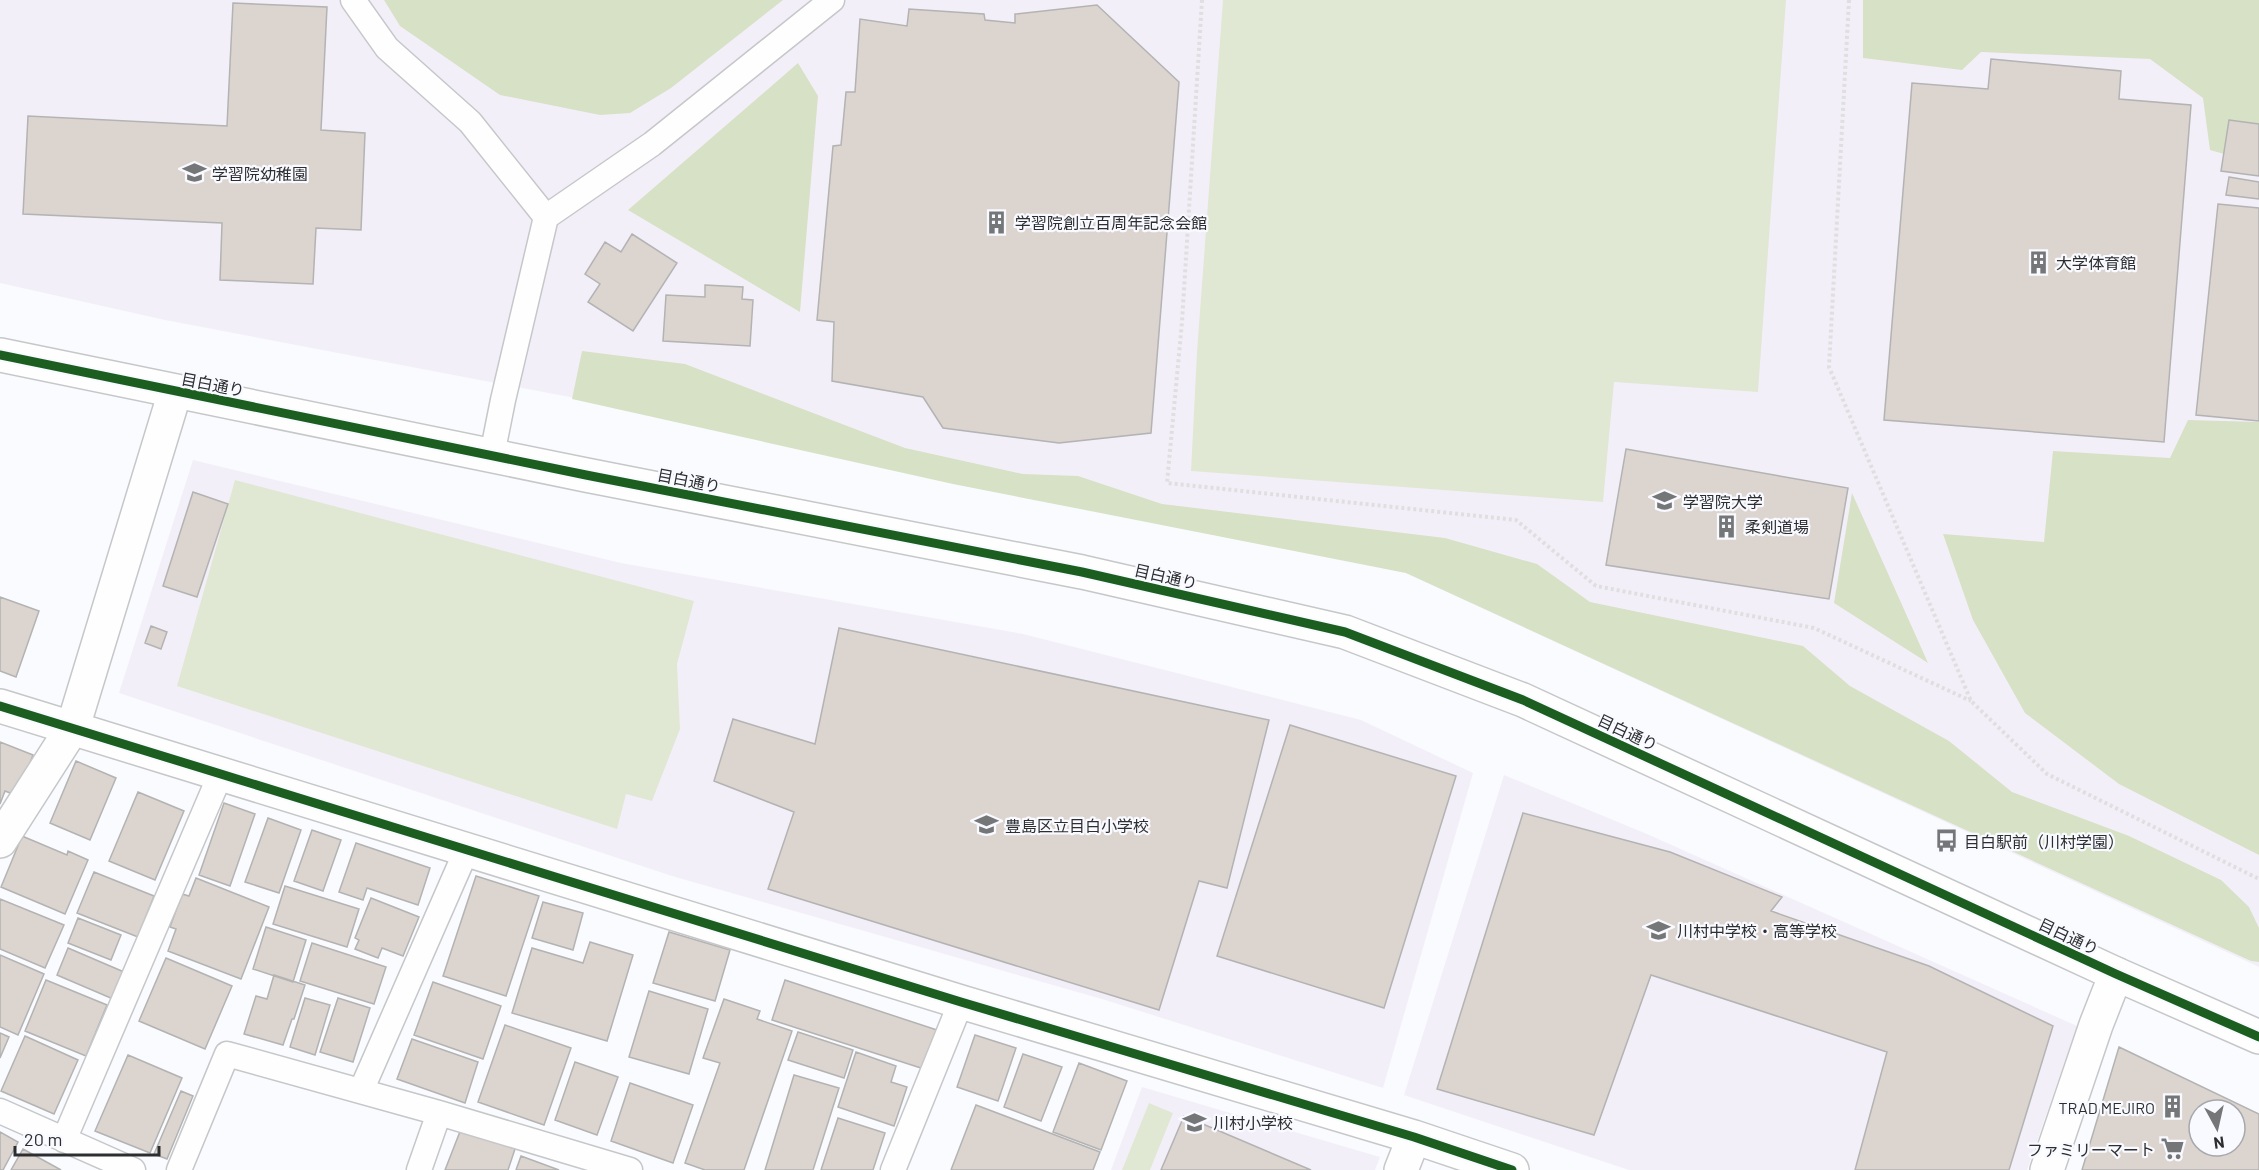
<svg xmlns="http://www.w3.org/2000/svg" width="2259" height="1170" font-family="Barlow,'Noto Sans JP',sans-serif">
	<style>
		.education { fill: #f3eff9 }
		.green { fill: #e0e8d4 }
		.forest { fill: #d7e1c5 }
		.building { fill: #dcd4ce; stroke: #b3b3b3; stroke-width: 1.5; fill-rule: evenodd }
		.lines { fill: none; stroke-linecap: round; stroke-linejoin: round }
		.lane-casing { stroke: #c6c7c9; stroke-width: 27 }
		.street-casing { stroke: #c6c7c9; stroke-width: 36 }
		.primary-casing { stroke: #c6c7c9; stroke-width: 36 }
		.path { stroke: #dfdfdf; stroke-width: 4; stroke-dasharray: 3 3; stroke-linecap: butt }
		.lane { stroke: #fefeff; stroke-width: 24 }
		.street { stroke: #fefeff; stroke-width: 33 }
		.primary { stroke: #fefeff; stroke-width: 33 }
		.cycleway-casing { stroke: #f8faff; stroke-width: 13 }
		.cycleway { stroke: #1b5e20; stroke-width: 9 }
		.labels { text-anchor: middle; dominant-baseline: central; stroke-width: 4.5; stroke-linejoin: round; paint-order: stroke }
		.poi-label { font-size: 16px; fill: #2d2e30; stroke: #f8faff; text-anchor: start }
		.street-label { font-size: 16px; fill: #2d2e30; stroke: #f8faff }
	</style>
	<rect width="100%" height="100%" fill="#f9fbfe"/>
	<!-- education -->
	<path class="education" d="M0,0H2259V967L1406,573L738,429L165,320L0,283Z
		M193,460L621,563L1023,634L1361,720L1473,773L1383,1088L1102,999L672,876L119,693Z
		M1504,775L1647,834L2077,1026L2027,1170H1629L1404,1095Z
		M1142,1087L1380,1157L1375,1170H1111Z"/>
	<!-- green -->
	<path class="green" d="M1223,0H1786L1758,392L1614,382L1603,502L1191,471L1197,352Z
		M235,480L694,601L677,664L680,729L652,801L626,794L617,829L177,686Z
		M1149,1103L1173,1113L1150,1170H1122Z"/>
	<!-- forest -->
	<path class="forest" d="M384,0H783L671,88L630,113L600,115L500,95L400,26Z
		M1863,0H2259V164L2210,150L2203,98L2150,59L1981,52L1962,70L1863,58Z
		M798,63L818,96L800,312L628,210Z
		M582,351L685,364L905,448L1023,474L1078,476L1162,504L1445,538L1537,564L1590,602L1803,646L1850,686L1949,741L2012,792L2129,836L2221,880L2249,907L2259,928V962L2251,961L1406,573L953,484L572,399Z
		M2188,420L2259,422V855L2119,784L2025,713L1973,620L1943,534L2044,542L2053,451L2170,458Z
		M1852,493L1928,663L1834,603Z"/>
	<!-- building -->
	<path class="building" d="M233,3L327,7L321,130L365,133L361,230L316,228L313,284L220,280L222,223L23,214L28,116L227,126Z
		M1097,5L1179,82L1151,433L1059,443L943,428L923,397L832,381L834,322L817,320L833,146L841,145L846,92H855L860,19L907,26L909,9L984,14L985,20L1015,23V14Z
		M1991,59L2121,71L2119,99L2191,105L2164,442L1884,420L1912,83L1988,89Z
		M2229,120L2259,124V176L2221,171Z
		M2229,177L2259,182V199L2226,195Z
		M2218,204L2259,208V421L2196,415Z
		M632,234L677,263L633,331L588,302L600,284L585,274L605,242L621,252Z
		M705,285L743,287L742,299L753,300L750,346L663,341L666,295L705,297Z
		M1626,449L1848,488L1829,599L1606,565Z
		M193,492L228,504L197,597L163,586Z
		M0,597L39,611L16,677L0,671Z
		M151,626L167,632L161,649L145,643Z
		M839,628L1269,720L1227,888L1199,881L1159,1010L768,889L794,812L714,781L733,719L815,744Z
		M1290,725L1456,776L1384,1008L1217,956Z
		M0,742L33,755L18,796L5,791L0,804Z
		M76,761L116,778L90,840L50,823Z
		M138,792L184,811L155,880L109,861Z
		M224,803L255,814L230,886L199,875Z
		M1523,813L1670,852L1782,897L1771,911L1929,966L2053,1026L2009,1170H1855L1887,1052L1651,975L1594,1135L1437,1089Z
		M268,818L301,830L279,893L245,882Z
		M312,830L341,840L323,891L294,881Z
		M22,836L67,855L68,851L88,860L65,914L1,887Z
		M356,843L430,868L418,905L367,888L363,900L339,892Z
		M94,872L154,896L138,937L77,913Z
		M476,876L539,896L506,996L443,976Z
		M196,878L269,907L241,979L168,951L176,929L170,927L182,894L189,896Z
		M285,886L359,909L347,947L273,924Z
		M371,898L419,917L403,956L382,948L378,958L355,949L359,940L355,938Z
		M0,899L64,925L45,968L0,949Z
		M543,902L583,913L573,950L532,938Z
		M78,918L121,935L111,960L68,943Z
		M266,927L306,940L293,982L253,969Z
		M669,932L730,950L715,1001L653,983Z
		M590,942L633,955L607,1041L512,1013L532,948L583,963Z
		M312,943L386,967L374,1004L300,981Z
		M68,948L124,972L113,999L57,975Z
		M0,955L44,974L18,1035L0,1027Z
		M166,958L232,986L205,1049L139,1021Z
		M274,975L305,985L294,1019H292L283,1045L244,1034L256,996L267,999Z
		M46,980L107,1005L86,1056L25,1031Z
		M785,980L937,1030L924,1069L772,1020Z
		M433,982L501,1006L483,1059L414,1035Z
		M649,991L708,1009L689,1074L629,1057Z
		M305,998L330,1005L315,1055L290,1047Z
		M338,998L370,1008L353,1062L320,1052Z
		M724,999L760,1011L757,1019L792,1031L744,1170H705L685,1163L720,1063L703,1058Z
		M505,1025L571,1048L544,1125L478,1102Z
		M798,1032L853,1050L844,1078L788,1060Z
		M0,1033L9,1037L0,1058Z
		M975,1035L1016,1048L998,1101L957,1087Z
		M25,1036L78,1060L54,1114L1,1091Z
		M412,1039L478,1062L465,1103L397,1079Z
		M2119,1047L2259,1114V1170H2082ZM2199,1110H2235V1146H2199Z
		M856,1052L896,1066L891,1082L907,1087L894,1126L838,1107Z
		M1023,1054L1062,1067L1041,1121L1004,1107Z
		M128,1055L182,1078L150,1153L95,1131Z
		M575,1062L618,1077L597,1135L555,1120Z
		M1079,1063L1127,1081L1101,1150L1053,1132Z
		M794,1075L839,1088L813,1170H765Z
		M630,1083L693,1105L673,1163L611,1141Z
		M181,1091L193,1096L167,1159L154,1154Z
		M976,1105L1100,1152L1093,1170H951Z
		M1184,1116L1311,1170H1161Z
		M838,1118L885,1133L873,1170H821Z
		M461,1129L515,1149L508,1170H445Z
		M0,1132L18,1142L3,1170H0Z
		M23,1149L61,1170H11Z
		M521,1156L559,1170H516Z"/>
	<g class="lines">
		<defs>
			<path id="lane" d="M353,0L387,48L470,122L546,217L652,144L832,0
				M492,455L503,400L546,217
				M361,1091L467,849
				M0,1111L133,1170
				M64,1140L221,773
				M179,1170L227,1054L439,1113L630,1170
				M419,1170L439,1113
				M893,1170L961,1002"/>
			<path id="street" d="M0,706L961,1002L1414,1137L1512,1170
				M0,841L73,727L175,392
				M1401,1170L1414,1137
				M2047,1170L2096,1025L2116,974"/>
			<path id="primary" d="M0,355L586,475L1082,572L1345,632L1523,700L2116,974L2259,1037"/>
		</defs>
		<!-- lane casing -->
		<use href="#lane" class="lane-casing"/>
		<!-- street casing -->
		<use href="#street" class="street-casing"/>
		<!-- primary casing -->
		<use href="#primary" class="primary-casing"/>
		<!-- path -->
		<path class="path" d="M1202,0L1182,322L1167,483L1516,520L1596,586L1814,628L1971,701
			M1849,0L1829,367L1971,701L2047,774L2259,879"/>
		<!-- lane -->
		<use href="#lane" class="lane"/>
		<!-- street -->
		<use href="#street" class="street"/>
		<!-- primary -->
		<use href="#primary" class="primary"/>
		<defs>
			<path id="cycleway" d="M0,355L586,475L1082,572L1345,632L1523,700L2116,974L2259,1037
				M0,706L961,1002L1414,1137L1512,1170"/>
		</defs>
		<!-- cycleway casing -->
		<use href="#cycleway" class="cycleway-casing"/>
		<!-- cycleway -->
		<use href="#cycleway" class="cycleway"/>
	</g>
	<!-- icons -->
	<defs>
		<symbol id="school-bare" viewBox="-9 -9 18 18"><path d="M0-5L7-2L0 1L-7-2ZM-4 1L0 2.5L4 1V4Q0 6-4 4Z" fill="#747678" stroke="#f8faff" stroke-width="2.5" paint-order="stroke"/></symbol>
		<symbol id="building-bare" viewBox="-9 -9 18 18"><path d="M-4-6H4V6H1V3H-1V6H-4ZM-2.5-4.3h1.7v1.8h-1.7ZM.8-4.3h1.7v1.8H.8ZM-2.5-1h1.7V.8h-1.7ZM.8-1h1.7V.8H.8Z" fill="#747678" stroke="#f8faff" stroke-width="2.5" paint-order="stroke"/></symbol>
		<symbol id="university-bare" viewBox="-9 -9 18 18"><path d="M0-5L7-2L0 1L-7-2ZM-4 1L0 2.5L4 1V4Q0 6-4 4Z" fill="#747678" stroke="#f8faff" stroke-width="2.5" paint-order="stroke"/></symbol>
		<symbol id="bus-bare" viewBox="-9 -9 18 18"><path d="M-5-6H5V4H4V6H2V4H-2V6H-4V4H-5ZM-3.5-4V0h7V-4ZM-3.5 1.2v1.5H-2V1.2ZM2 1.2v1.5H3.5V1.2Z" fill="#747678" stroke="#f8faff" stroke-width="2.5" paint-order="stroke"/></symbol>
		<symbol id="supermarket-bare" viewBox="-9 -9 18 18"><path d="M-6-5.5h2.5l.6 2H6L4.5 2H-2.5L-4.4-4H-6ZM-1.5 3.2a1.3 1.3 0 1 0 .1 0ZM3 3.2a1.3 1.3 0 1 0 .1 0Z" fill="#747678" stroke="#f8faff" stroke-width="2.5" paint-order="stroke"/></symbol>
	</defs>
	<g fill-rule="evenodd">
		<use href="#school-bare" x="178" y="156" width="33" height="33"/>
		<use href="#building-bare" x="980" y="206" width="33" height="33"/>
		<use href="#building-bare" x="2022" y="246" width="33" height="33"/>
		<use href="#university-bare" x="1648" y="484" width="33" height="33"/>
		<use href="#building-bare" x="1710" y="510" width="33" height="33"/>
		<use href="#school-bare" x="970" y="808" width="33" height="33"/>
		<use href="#bus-bare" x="1930" y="824" width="33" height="33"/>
		<use href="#school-bare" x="1642" y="914" width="33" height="33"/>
		<use href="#building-bare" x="2156" y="1090" width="33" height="33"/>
		<use href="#school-bare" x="1178" y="1106" width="33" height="33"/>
		<use href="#supermarket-bare" x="2156" y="1132" width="33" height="33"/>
	</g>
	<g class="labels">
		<!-- poi labels -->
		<g class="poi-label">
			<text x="212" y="173">学習院幼稚園</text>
			<text x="1015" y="222">学習院創立百周年記念会館</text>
			<text x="2056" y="262">大学体育館</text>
			<text x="1683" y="501">学習院大学</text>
			<text x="1745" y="526">柔剣道場</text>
			<text x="1005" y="825">豊島区立目白小学校</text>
			<text x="1964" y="841">目白駅前（川村学園）</text>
			<text x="1677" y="930">川村中学校・高等学校</text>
			<text x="2155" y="1107" text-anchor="end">TRAD MEJIRO</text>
			<text x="1213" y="1122">川村小学校</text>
			<text x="2155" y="1149" text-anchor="end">ファミリーマート</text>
		</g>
		<!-- street labels -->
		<g class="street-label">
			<text transform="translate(213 384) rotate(11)">目白通り</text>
			<text transform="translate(689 480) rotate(11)">目白通り</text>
			<text transform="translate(1166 576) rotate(13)">目白通り</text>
			<text transform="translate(1628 732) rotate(25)">目白通り</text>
			<text transform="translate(2069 936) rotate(25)">目白通り</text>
		</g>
	</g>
	<!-- north arrow -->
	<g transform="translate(2217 1128) rotate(172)"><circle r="28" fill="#f8faff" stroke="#a7a8ac" stroke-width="1.5"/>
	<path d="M0-4.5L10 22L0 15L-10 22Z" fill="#747678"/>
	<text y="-9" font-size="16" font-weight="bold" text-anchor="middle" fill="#2d2e30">N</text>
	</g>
	<!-- scale -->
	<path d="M15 1146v9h144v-9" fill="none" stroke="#2d2e30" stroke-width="3"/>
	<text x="24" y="1146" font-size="18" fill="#2d2e30" stroke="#f8faff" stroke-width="4.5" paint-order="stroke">20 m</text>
</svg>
